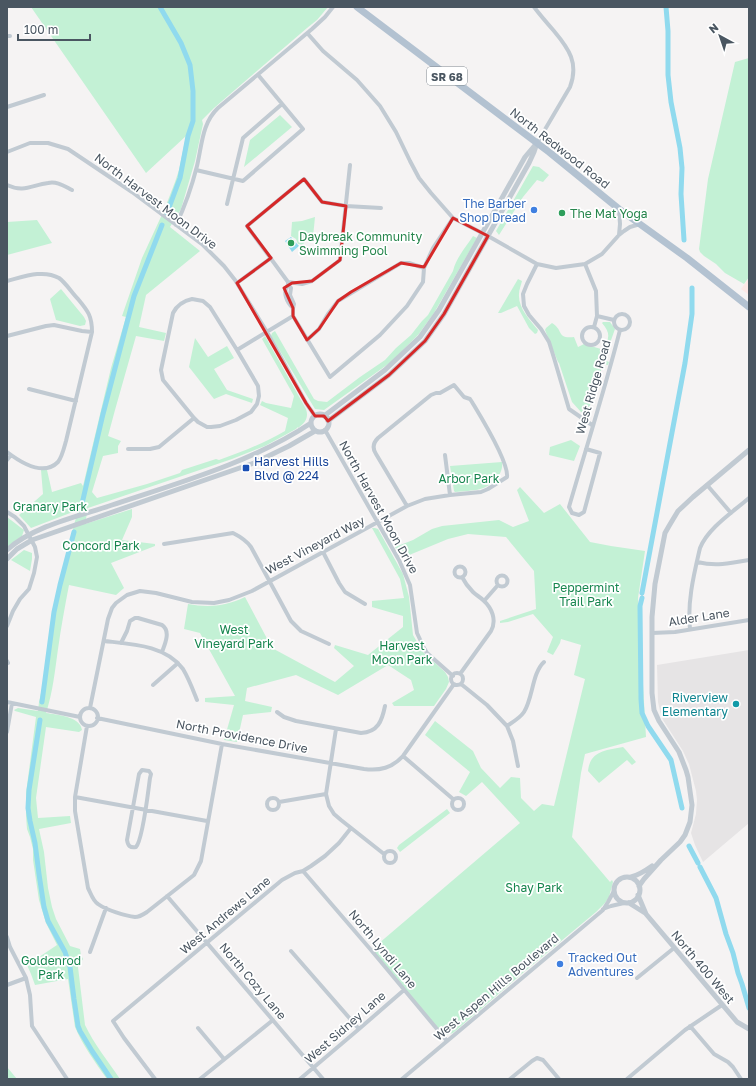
<svg xmlns="http://www.w3.org/2000/svg" width="756" height="1086" font-family="'Golos Text',sans-serif">
	<style>
		.education { fill: #e6e4e5 }
		.medical { fill: #fce8e6 }
		.green { fill: #c3f1d5 }
		.water { fill: #90daee }
		.lines { fill: none; stroke-linecap: round; stroke-linejoin: round }
		.canal { stroke: #90daee; stroke-width: 5 }
		.minor { stroke: #c1cad2; stroke-width: 4 }
		.tertiary { stroke: #c1cad2; stroke-width: 5 }
		.primary { stroke: #b3c2d1; stroke-width: 7 }
		.marked { fill: none; stroke: #d62828; stroke-width: 3; stroke-linejoin: round }
		.shop-dot { fill: #3f7fe0; stroke: #fff; stroke-width: 1.5 }
		.leisure-dot { fill: #2e9e5b; stroke: #fff; stroke-width: 1.5 }
		.transit-dot { fill: #1a4fb4; stroke: #fff; stroke-width: 1.5 }
		.culture-dot { fill: #0f9aa8; stroke: #fff; stroke-width: 1.5 }
		.labels { text-anchor: middle; dominant-baseline: central; stroke-width: 3.5; stroke-linejoin: round; paint-order: stroke }
		.shield { fill: #fff; stroke: #808990; stroke-width: 1 }
		.shield-label { font-size: 11px; font-weight: bold; fill: #4a5661 }
		.street-label { font-size: 12px; fill: #4a5661; stroke: #fff }
		.shop-label { font-size: 12px; fill: #366cbe; stroke: #fff; text-anchor: end }
		.leisure-label { font-size: 12px; fill: #27864d; stroke: #fff; text-anchor: start }
		.transit-label { font-size: 12px; fill: #164399; stroke: #fff; text-anchor: start }
		.park-label { font-size: 12px; fill: #17864f; stroke: #fff }
		.culture-label { font-size: 12px; fill: #0d838f; stroke: #fff; text-anchor: end }
	</style>
	<rect width="100%" height="100%" fill="#f5f3f3"/>
	<!-- education -->
	<path class="education" d="M749,650V823L703,862L695,845L691,833L696,814L697,800L696,791L689,764L683,751L663,720L660,711L658,702L657,665Z"/>
	<!-- medical -->
	<path class="medical" d="M749,278V295L741,289Z"/>
	<!-- green -->
	<path class="green" d="M31,7H328L317,20L307,28L214,108L202,120L203,124L195,161L181,209L170,227L200,251L146,295L139,327L166,333L164,341L136,336L115,410L108,436L121,441L118,446V453L103,456L92,492L97,498L147,484L180,473L182,470L216,459L219,460C242,452 264,443 285,431L288,418L260,405L262,401L266,403L291,408L294,396L262,339L265,336L306,409C309,418 305,423 298,428V427L296,429L265,446L232,459L88,508L85,524L132,509V517L122,540L155,544V546L111,563L124,588L116,595L69,585C65,606 61,627 58,649C55,670 53,692 46,713C57,715 80,716 82,730L79,732L46,727L36,798L38,818L70,816L71,823L39,829L44,852L48,888L52,907L56,919L70,946L80,949L81,955L83,959L78,967L85,1025C94,1044 108,1061 120,1079H107C95,1062 83,1046 75,1027L68,979L35,985L31,974L27,965L57,945L46,923L39,900L33,860V849L30,837L27,829L26,816V793L36,717L15,711L14,710L18,708L38,711L39,702L43,684L52,612L59,582L78,510L31,528L19,515L43,494L41,470H47L52,492L81,483L83,486L111,368L126,317L122,316L142,258L165,208L175,182L179,170L186,136L146,173Z
		M749,58V277L744,284L725,273L716,264L704,256L700,252L699,249L708,179L735,62Z
		M280,115L292,127L244,167L250,140Z
		M533,166L539,167L549,175L543,182L537,180L523,197L499,235L496,231Z
		M315,217L313,237L307,238L302,246L300,244H298L296,239L291,236L292,222L302,221Z
		M37,220L52,243L7,255V222Z
		M473,236L477,238L434,313L418,335L391,362L324,410L315,409L271,336L272,333L275,331L314,399L318,401L327,402L360,377L385,360L396,348L411,335L422,321L428,315L453,271C456,258 466,247 473,236Z
		M518,279L522,281C521,285 519,290 519,294C518,308 530,320 538,330L537,333L535,334L529,328L517,306L501,313H498Z
		M61,289L84,317L86,321L85,325L80,326L56,320L50,299Z
		M603,322H610L615,329L604,360L609,362L608,365L603,364L587,415L581,412L572,402L559,363L558,362L545,330L546,328L552,323C564,330 556,339 574,337L578,347L584,344L601,349C610,340 611,333 602,323Z
		M195,338L208,357L227,346L234,358L214,369L227,390L253,399L252,403L226,394L214,399L189,367Z
		M571,440L580,446L574,461L549,455L550,447Z
		M502,462C504,474 492,486 480,489C473,491 463,491 455,492L454,491L450,466Z
		M520,487L544,513L560,504L590,542L611,546L645,551L638,598L646,737L585,754L581,773L572,837L610,882L612,880L613,882L609,897L605,903L596,912L524,972L453,1033L443,1036L371,950L520,823L482,782L466,796L459,792L470,772L425,735L435,721L473,751L481,768L500,788L511,777L520,778L521,798L534,811L542,804L554,806L585,679L574,675L581,645L561,639L560,643L553,655L547,652L553,637L533,614L508,622L500,623V621L536,609L534,571L506,537L468,534L448,539L402,558L395,547L413,540L432,529L442,526L499,520L513,527L529,521L517,490Z
		M7,517L20,527L24,530L22,536L7,547Z
		M372,528H375L378,529L403,574L409,597L413,635L423,652L445,672L448,677L449,682L446,689L434,706H394L392,703L414,690L411,680L388,665L338,695L296,675L247,688L245,701L272,707L271,712L243,715L237,742L224,740L234,705L205,702V698L235,696L200,633L184,629L188,604C209,608 226,606 245,597L272,648L335,682L354,666L334,648L335,645L368,655L403,627V616L372,607V601L404,598L400,579Z
		M24,550L32,553V559L30,571L11,560Z
		M623,747L625,749L636,762L632,765L627,760L599,783L588,771C590,751 606,750 623,747Z
		M447,809L450,813L400,852L397,848L399,845Z
		M7,1067L17,1079H7Z"/>
	<!-- water -->
	<path class="water" d="M291,237L299,246L292,252L285,241Z"/>
	<g class="lines">
		<!-- canal -->
		<path class="canal" d="M160,7L181,43L190,65L193,91V121L188,136L180,178L167,213
			M666,7L668,31V75L671,102L680,148L682,168L681,194L684,240
			M81,508L103,414L134,296L162,225
			M642,593L685,363L692,314V288
			M642,598L640,606L641,699L642,713L648,726L671,760L682,808
			M42,702L54,612L60,585L74,532
			M40,720L29,790L28,808L30,821L35,843L39,874L44,907L48,921L65,952L70,967L74,999L78,1026L80,1031L92,1051L111,1079
			M689,846L698,863
			M700,867L716,898L726,934L733,953L738,973L742,984L749,1008"/>
		<!-- minor -->
		<path class="minor" d="M534,7C540,15 547,23 554,31C569,49 579,63 570,87L537,143
			M308,34L323,51L357,80L380,106L396,132L410,161L419,178L431,193L453,218L488,236L537,264L556,268L585,264L602,254L619,235L624,231L630,227L640,224
			M7,36H10
			M7,107L44,95
			M7,152L30,143H48L68,149L132,192L203,245L224,266L235,280L267,332L306,403L315,416
			M196,170L243,181L303,129L259,76
			M7,185C24,193 32,185 48,183C57,181 64,186 72,190
			M227,204L243,138L282,104
			M176,225C185,206 192,186 197,166C202,145 202,123 218,108L312,29L325,17L333,7
			M619,235L620,224L619,210
			M537,264L527,284L523,294L524,306L529,315L541,329L549,342L554,358L569,409L592,425
			M585,264L596,291L597,316L594,327
			M7,281C23,277 43,269 59,278C66,283 72,293 78,299C88,311 92,316 92,332L66,441C64,448 62,457 58,462C43,477 20,462 7,452
			M288,282L302,284L312,281L340,260L350,165
			M237,283L271,258
			M288,285V282L247,226L304,179L322,202L346,206L381,208
			M192,299L203,301L210,307L237,350L258,386L259,396L257,404L251,412L236,420L220,426L211,427H207L198,422L194,418L163,380L161,370L173,313C177,305 183,301 192,299Z
			M614 322a8 8 0 1 1 16 0a8 8 0 1 1-16 0Z
			M293,316L330,377L380,335L407,306L423,282L424,268L433,248L453,218
			M293,316V308L294,304L290,295L291,288L288,285C282,292 287,303 293,308
			M597,316L614,320
			M582 336a9 9 0 1 1 18 0a9 9 0 1 1-18 0Z
			M7,336L46,326L54,325L82,331L92,332
			M307,340L319,329L328,314L338,301L401,263H409L424,268
			M237,350L293,316
			M29,389L76,401
			M325,430L399,560L410,585L417,633L424,648L427,653L453,676
			M128,449H150L159,447L194,418
			M586,449L600,453L584,512L579,515L572,513L569,507C586,448 605,389 620,330
			M445,455L450,495
			M7,460L11,455
			M707,485L731,513
			M7,512L15,517L24,526L35,547L37,557L34,573L29,589L20,599L13,611L7,626
			M164,544L233,533C241,537 246,540 251,547L291,621L301,631L329,644
			M323,552L339,583L345,592L365,604
			M697,562C718,567 729,563 749,560
			M454.5 572a5.5 5.5 0 1 1 11 0a5.5 5.5 0 1 1-11 0Z
			M496.5 581a5.5 5.5 0 1 1 11 0a5.5 5.5 0 1 1-11 0Z
			M484,601L498,585
			M690,629C687,602 694,574 700,548C708,528 733,512 749,498
			M652,633L675,632L749,620
			M104,641C131,644 166,645 183,669C189,679 193,690 197,700
			M121,643L127,631L130,621L135,618H138L162,625C171,631 165,644 162,652
			M7,661L8,663
			M451 679a6 6 0 1 1 12 0a6 6 0 1 1-12 0Z
			M460,674L491,631C497,620 492,608 483,600C480,597 476,595 473,592C468,587 465,583 462,577
			M461,684L487,705L507,726L513,741L518,766
			M153,685L178,663
			M7,702L80,717
			M90,708L108,619L112,608L116,603L127,595L140,591L156,593L192,602L214,603L229,600L252,591L407,506L425,499L450,495L481,492L488,489L507,477C509,462 481,417 472,402L470,399L464,397L454,385L440,393H436L431,395L378,438C373,443 372,448 376,454L407,506
			M80 717a9 9 0 1 1 18 0a9 9 0 1 1-18 0Z
			M277,712L284,717L296,721L361,733C378,732 382,721 385,706
			M97,718L222,744L364,769C380,771 392,768 403,756L454,684
			M87,726L75,797V811L88,888C91,894 93,901 98,904C106,910 126,916 135,917C140,917 144,914 147,912L194,875L201,861L222,744
			M507,726C513,722 520,718 524,712C533,698 532,673 544,662
			M336,729L326,794L329,806L334,814L341,820L384,854
			M7,732L12,703
			M403,756L453,799
			M142,770L149,771L151,774L150,778C148,792 143,839 136,847C130,848 128,846 127,840L139,774Z
			M75,797L207,821
			M267 804a6 6 0 1 1 12 0a6 6 0 1 1-12 0Z
			M452 804a6 6 0 1 1 12 0a6 6 0 1 1-12 0Z
			M279,802L326,794
			M384 857a6 6 0 1 1 12 0a6 6 0 1 1-12 0Z
			M303,871L371,950L447,1041
			M167,896L323,1079
			M603,909L611,906L624,903
			M7,937L10,947L26,978L30,995L32,1026L67,1079
			M291,951L359,1029
			M90,952L106,908
			M637,978L674,948
			M7,985L26,978
			M690,1026L714,1054L728,1062L733,1067L741,1079
			M198,1028L224,1059
			M155,1079L124,1038L113,1021L282,880L295,873L303,871L311,866L325,856L339,843L351,828
			M200,1079L273,1020
			M300,1079L359,1029L404,990
			M402,1079L603,910L608,902L614,891
			M510,1079L532,1061L537,1058L543,1060L559,1079
			M627,1079L685,1030L722,1005"/>
		<!-- tertiary -->
		<path class="tertiary" d="M311 423a9 9 0 1 1 18 0a9 9 0 1 1-18 0Z
			M324,416L385,370L420,337L439,310L525,157L536,144
			M328,421L389,375L425,341L444,314L529,163L534,152L537,143
			M7,550C33,526 79,516 112,505C178,483 253,462 311,423
			M7,559L17,549L32,540L254,463L289,446L315,431
			M631,877C639,875 645,871 652,866
			M614 890a13 13 0 1 1 26 0a13 13 0 1 1-26 0Z
			M639,886L644,879L661,860L680,842L685,835L690,822L692,805L688,777L686,770L679,752L659,721L654,710L652,693V617L655,584L665,533L669,526L678,511L693,497L749,450
			M638,895L646,914L737,1022L749,1029
			M629,903L645,913"/>
		<!-- primary -->
		<path class="primary" d="M357,7L549,152L619,209L687,258L749,307"/>
	</g>
	<!-- marked area -->
	<path class="marked" d="M304,179L322,202L346,206L340,260L312,281L292,283L284,288L293,308V316L307,340L319,329L338,301L351,292L401,263L424,267L453,218L488,236L444,314L425,341L389,375L328,421L324,416H315L306,403L237,283L271,258L247,226Z"/>
	<!-- markers -->
	<g class="shop-dot">
		<circle cx="534" cy="210" r="4"/>
		<circle cx="560" cy="964" r="4"/>
	</g>
	<g class="leisure-dot">
		<circle cx="562" cy="213" r="4"/>
		<circle cx="291" cy="243" r="4"/>
	</g>
	<rect class="transit-dot" x="242" y="464" width="8" height="8" rx="2"/>
	<circle class="culture-dot" cx="736" cy="704" r="4"/>
	<g class="labels">
		<!-- shield labels -->
		<rect class="shield" x="427" y="67" width="40" height="18" rx="3"/>
		<g class="shield-label">
			<text x="447" y="76">SR 68</text>
		</g>
		<!-- street labels -->
		<g class="street-label">
			<text transform="translate(560 148) rotate(38)">North Redwood Road</text>
			<text transform="translate(156 201) rotate(37)">North Harvest Moon Drive</text>
			<text transform="translate(593 387) rotate(-74)">West Ridge Road</text>
			<text transform="translate(379 507) rotate(61)">North Harvest Moon Drive</text>
			<text transform="translate(315 545) rotate(-28)">West Vineyard Way</text>
			<text transform="translate(699 617) rotate(-9)">Alder Lane</text>
			<text transform="translate(242 736) rotate(11)">North Providence Drive</text>
			<text transform="translate(225 915) rotate(-40)">West Andrews Lane</text>
			<text transform="translate(383 949) rotate(50)">North Lyndi Lane</text>
			<text transform="translate(703 967) rotate(50)">North 400 West</text>
			<text transform="translate(253 981) rotate(50)">North Cozy Lane</text>
			<text transform="translate(496 987) rotate(-40)">West Aspen Hills Boulevard</text>
			<text transform="translate(345 1027) rotate(-41)">West Sidney Lane</text>
		</g>
		<!-- shop labels -->
		<g class="shop-label">
			<text x="526" y="203">The Barber<tspan x="526" dy="14">Shop Dread</tspan></text>
			<text x="568" y="957" text-anchor="start">Tracked Out<tspan x="568" dy="14">Adventures</tspan></text>
		</g>
		<!-- leisure labels -->
		<g class="leisure-label">
			<text x="570" y="213">The Mat Yoga</text>
			<text x="299" y="236">Daybreak Community<tspan x="299" dy="14">Swimming Pool</tspan></text>
		</g>
		<!-- transit labels -->
		<g class="transit-label">
			<text x="254" y="461">Harvest Hills<tspan x="254" dy="14">Blvd @ 224</tspan></text>
		</g>
		<!-- park labels -->
		<g class="park-label">
			<text x="469" y="478">Arbor Park</text>
			<text x="50" y="506">Granary Park</text>
			<text x="101" y="545">Concord Park</text>
			<text x="586" y="587">Peppermint<tspan x="586" dy="14">Trail Park</tspan></text>
			<text x="234" y="629">West<tspan x="234" dy="14">Vineyard Park</tspan></text>
			<text x="402" y="645">Harvest<tspan x="402" dy="14">Moon Park</tspan></text>
			<text x="534" y="887">Shay Park</text>
			<text x="51" y="960">Goldenrod<tspan x="51" dy="14">Park</tspan></text>
		</g>
		<!-- culture labels -->
		<g class="culture-label">
			<text x="728" y="697">Riverview<tspan x="728" dy="14">Elementary</tspan></text>
		</g>
	</g>
	<!-- border -->
	<rect width="756" height="1086" fill="none" stroke="#4a5661" stroke-width="16"/>
	<!-- north arrow -->
	<g transform="translate(720 36) rotate(320)" stroke="#ffffff" stroke-width="3" paint-order="stroke">
	<path d="M0-3L7 15L0 10L-7 15Z" fill="#4a5661"/>
	<text y="-6" font-size="11" font-weight="bold" text-anchor="middle" fill="#4a5661">N</text>
	</g>
	<!-- scale -->
	<path d="M18 34v6h72v-6" fill="none" stroke="#4a5661" stroke-width="2"/>
	<text x="24" y="34" font-size="12" fill="#4a5661" stroke="#ffffff" stroke-width="3" paint-order="stroke">100 m</text>
</svg>
